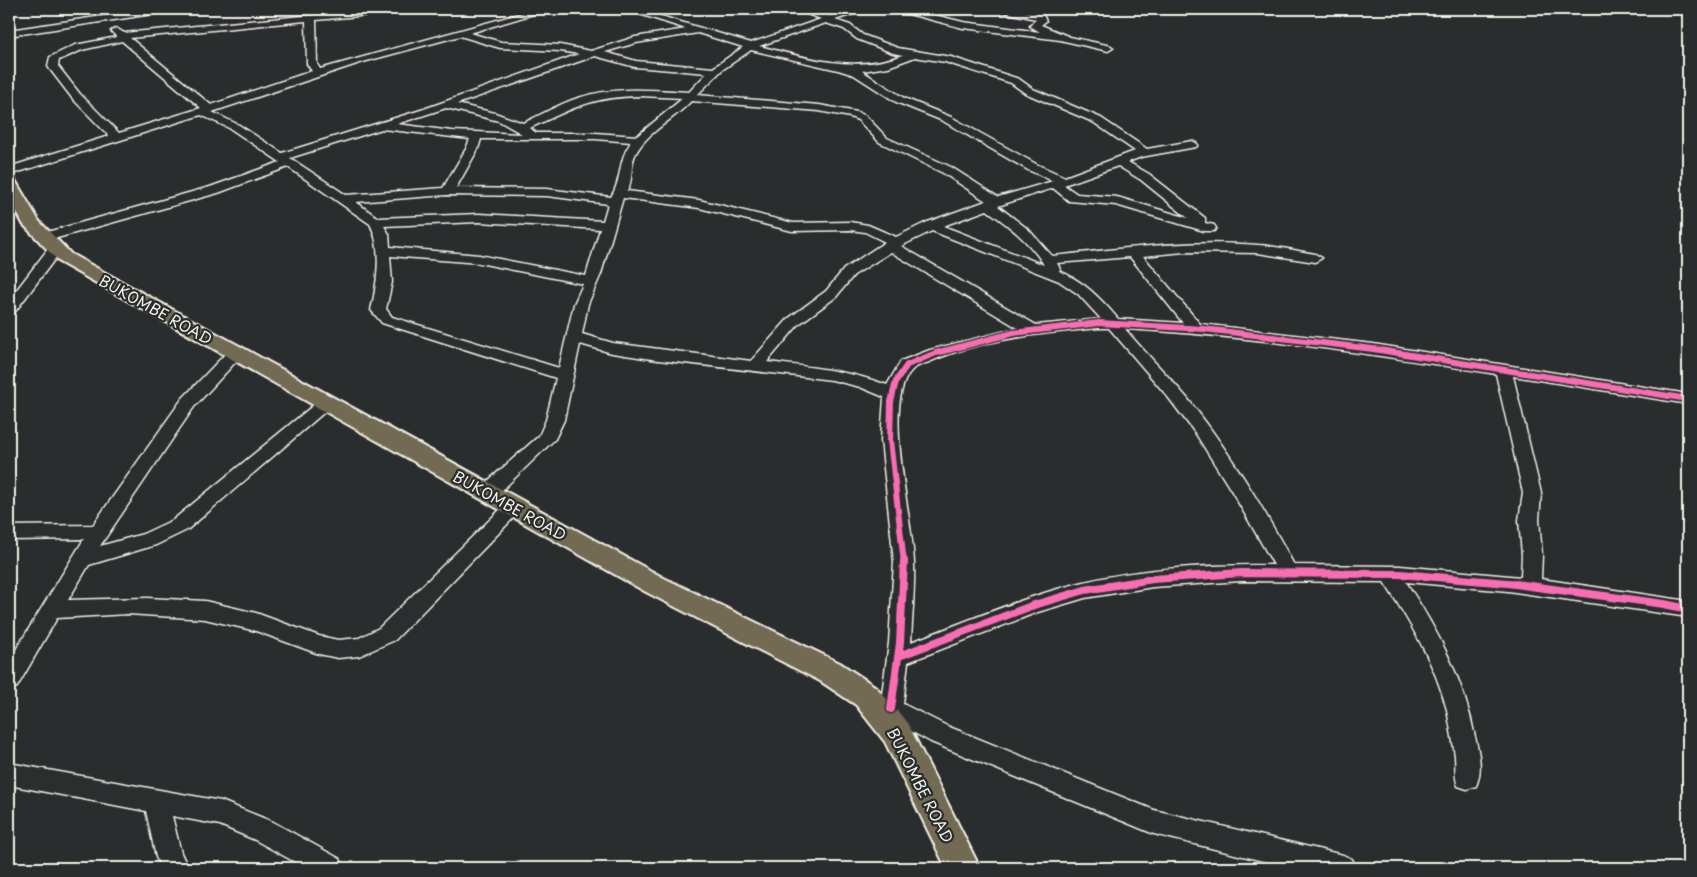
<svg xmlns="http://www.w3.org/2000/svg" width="1697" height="877" font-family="'Playpen Sans',sans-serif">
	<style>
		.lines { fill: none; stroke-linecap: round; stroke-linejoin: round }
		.minor-casing { stroke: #f4f1e8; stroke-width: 3 }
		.major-casing { stroke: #f4f1e8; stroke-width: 4 }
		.minor { fill: #2a2d2e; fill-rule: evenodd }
		.major { fill: #736b52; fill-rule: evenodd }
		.cycleway-far1-casing { stroke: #2a2d2e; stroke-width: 9 }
		.cycleway-casing { stroke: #2a2d2e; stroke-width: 11 }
		.cycleway-far1 { stroke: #f96db3; stroke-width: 6 }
		.cycleway { stroke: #f96db3; stroke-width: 8 }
		.labels { text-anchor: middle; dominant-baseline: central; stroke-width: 4.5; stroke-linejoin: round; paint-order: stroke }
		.street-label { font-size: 15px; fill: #f4f1e8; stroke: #2a2d2e }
	</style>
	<rect width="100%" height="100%" fill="#2a2d2e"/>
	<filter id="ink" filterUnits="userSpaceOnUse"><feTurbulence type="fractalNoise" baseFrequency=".02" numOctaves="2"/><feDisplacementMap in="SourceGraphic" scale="10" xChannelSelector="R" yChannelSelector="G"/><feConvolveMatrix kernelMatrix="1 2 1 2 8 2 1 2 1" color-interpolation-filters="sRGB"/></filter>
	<g filter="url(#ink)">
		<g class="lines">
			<defs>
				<path id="minor" d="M150,9H170L166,12L9,36V30Z
					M376,9H406L402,12L316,20L317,64L320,69L537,9H550L470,33L501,42L560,45L591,51L635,37L686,29L624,9H637L751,43L821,19L799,11L798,9H810L830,16L851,9H863L862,11L835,20L850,25L863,35L898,48L951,57L1019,79L1033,89L1101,118L1147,149L1192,141L1196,143L1198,145L1196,147L1141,157L1128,162L1149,174L1205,218V223L1214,225L1216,228L1214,231H1204L1116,205L1069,201L1053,188L998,206L1029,230L1052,256C1120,249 1189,239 1258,245C1277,246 1296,251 1315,254L1322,258L1315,262L1258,253L1184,252L1143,256L1200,324L1373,344L1688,394V404L1513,376L1541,493L1539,520L1542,555L1541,579L1688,601V617L1508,591L1406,582C1438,631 1464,680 1475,737C1479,753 1483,770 1476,786L1467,789L1458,786C1454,776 1456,767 1455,756C1453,741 1450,725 1447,710C1435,663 1410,622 1384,582L1241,581L1153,587L1085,598L1038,612L908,662L903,704L947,726L1154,810L1343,855L1352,859L1356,868H1291L1154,834L931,742L872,710L869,703L872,696L882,694L889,643L894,562L881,440L884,397L860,387L832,380L658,360L612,353L580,344L564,420L555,439L495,497L488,499L481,497L479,492L481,487L539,436L546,420L556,378L382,323L371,310C377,285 383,248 370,224L288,167L218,193L50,240L45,241L38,237L40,234L210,187L280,162L231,129L201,115L9,175V167L109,136L72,98L49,68L48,66L50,57L75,45L117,37L111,31L116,28L124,33ZM306,21L307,64L312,71L211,105L130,38ZM826,23L844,29L857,39L893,53L903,55C853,74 808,58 759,46ZM698,33L743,47L713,68L636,61L605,52L636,43ZM460,36L500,48L560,51L579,54L421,110L282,153L239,125L212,112L363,62ZM122,41L201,108L119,133L80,94L58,66L59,60L82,50ZM751,50L838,70L854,75L896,102L943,121L1028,170L1053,181L998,197L951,167L887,138L866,116L857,112L819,105L697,95L722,70ZM595,56L635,67L707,73L689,92C652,90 614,86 578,98C559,104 541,115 523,123L495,113L457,104ZM915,57L945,62L1011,83L1025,93L1093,122L1135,151L1065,177L1036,164L951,117L904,98L862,71L888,67ZM640,96L683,98L637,136L595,133H536L530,128C573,108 591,97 640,96ZM691,101L819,111L850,117L858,120L879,142L943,173L986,201L925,223L896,237L868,225L850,222L793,223L699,200L627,191C634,180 629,165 636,153C648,131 675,119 691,101ZM446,108L499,121L522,134L452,131L397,124ZM382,129L470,139L466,149L443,188L346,195L290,158ZM481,139H595L631,142C617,162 623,178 611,197L547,189L456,188L478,149ZM1118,166L1141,180L1188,218L1117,197L1077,194L1064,185ZM446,195L547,196L608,204L603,221L479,214L378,218L356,202ZM623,198L699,208L792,231L850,230L865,232L885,242L844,269L826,291L789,318L751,361L613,343L582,334L588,304L601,274ZM987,210C1008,225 1030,242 1044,265L943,226ZM479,222L600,229L586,276L479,255L390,247L389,234L384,226ZM932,231L1059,281L1078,294L1101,319L1036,325L901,246ZM891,252L1018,328L930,350L901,361L887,385C848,370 808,367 767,362L799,324L836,297L854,275ZM390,256L479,263L583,284L574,304L559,368L392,317L386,309L392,282ZM1130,257L1183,323L1118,319C1101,299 1084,281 1059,271L1060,269L1057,263ZM1099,328H1109L1168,397L1196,434L1234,495L1274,565C1211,565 1145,567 1084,582C1025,596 968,621 911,642C912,616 915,589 914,563C913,519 881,401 912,370C916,366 924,364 929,362C982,339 1042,333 1099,328ZM1125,329C1250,336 1373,354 1496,374L1523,493L1519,520L1522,555L1521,577L1400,566L1294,565C1263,507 1228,449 1187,398C1167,374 1145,353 1125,329Z
					M896,9H910L963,22L1040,32L1030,26L1036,19L999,11L998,9H1014L1043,15L1046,21L1041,25L1070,37L1111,46L1113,48L1108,51L1060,40L963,28L897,11Z
					M56,244L63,248L14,313L9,314V300L51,245Z
					M235,348L241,350L243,353L241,356L194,407L100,546L143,534L173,520L321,399L327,398L333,399L335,403L187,530L156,545L89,565L68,600L147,598L205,601L256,613L319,636L338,640L359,638L379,628L508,502L515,500L522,502L524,507L395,640L359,656L338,658L319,654L256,631L205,619L128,614L57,618L17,687L9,690V661L84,539L9,540V526L93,525L182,399L229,350Z
					M9,763L221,801L273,822L340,859L344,868H306L255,840L220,825L172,816L181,853L188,868H161L156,857L146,811L9,785Z"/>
				<path id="major" d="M9,178L15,180L39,221L71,254L664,578L840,663L876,687L907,722L980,868H946L885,742L856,705L820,681L646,592L59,262L23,224L9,197Z"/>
			</defs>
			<!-- minor casing -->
			<use href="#minor" class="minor-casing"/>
			<!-- major casing -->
			<use href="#major" class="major-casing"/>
			<!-- minor -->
			<use href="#minor" class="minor"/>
			<!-- major -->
			<use href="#major" class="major"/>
			<defs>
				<path id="cycleway-far1" d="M904,563L890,440L891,402L896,381L907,365L936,353L1013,333L1099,323L1204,329L1373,349L1688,399"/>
				<path id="cycleway" d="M899,656L1034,605L1085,590L1153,579L1241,573L1400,574L1508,583L1664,604L1688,609
					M891,709L900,643L904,561"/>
			</defs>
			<!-- cycleway-far1 casing -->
			<use href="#cycleway-far1" class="cycleway-far1-casing"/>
			<!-- cycleway casing -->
			<use href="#cycleway" class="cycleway-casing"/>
			<!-- cycleway-far1 -->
			<use href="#cycleway-far1" class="cycleway-far1"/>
			<!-- cycleway -->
			<use href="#cycleway" class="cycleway"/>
		</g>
	</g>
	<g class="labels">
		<!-- street labels -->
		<g class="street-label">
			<text transform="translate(156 309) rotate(29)">BUKOMBE ROAD</text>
			<text transform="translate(510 505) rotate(29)">BUKOMBE ROAD</text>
			<text transform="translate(921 785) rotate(63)">BUKOMBE ROAD</text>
		</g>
	</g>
	<!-- margin -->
	<rect width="1697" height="877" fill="none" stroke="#2a2d2e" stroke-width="30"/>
	<rect x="15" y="15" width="1667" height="847" fill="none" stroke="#f4f1e8" stroke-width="2" filter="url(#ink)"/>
</svg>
